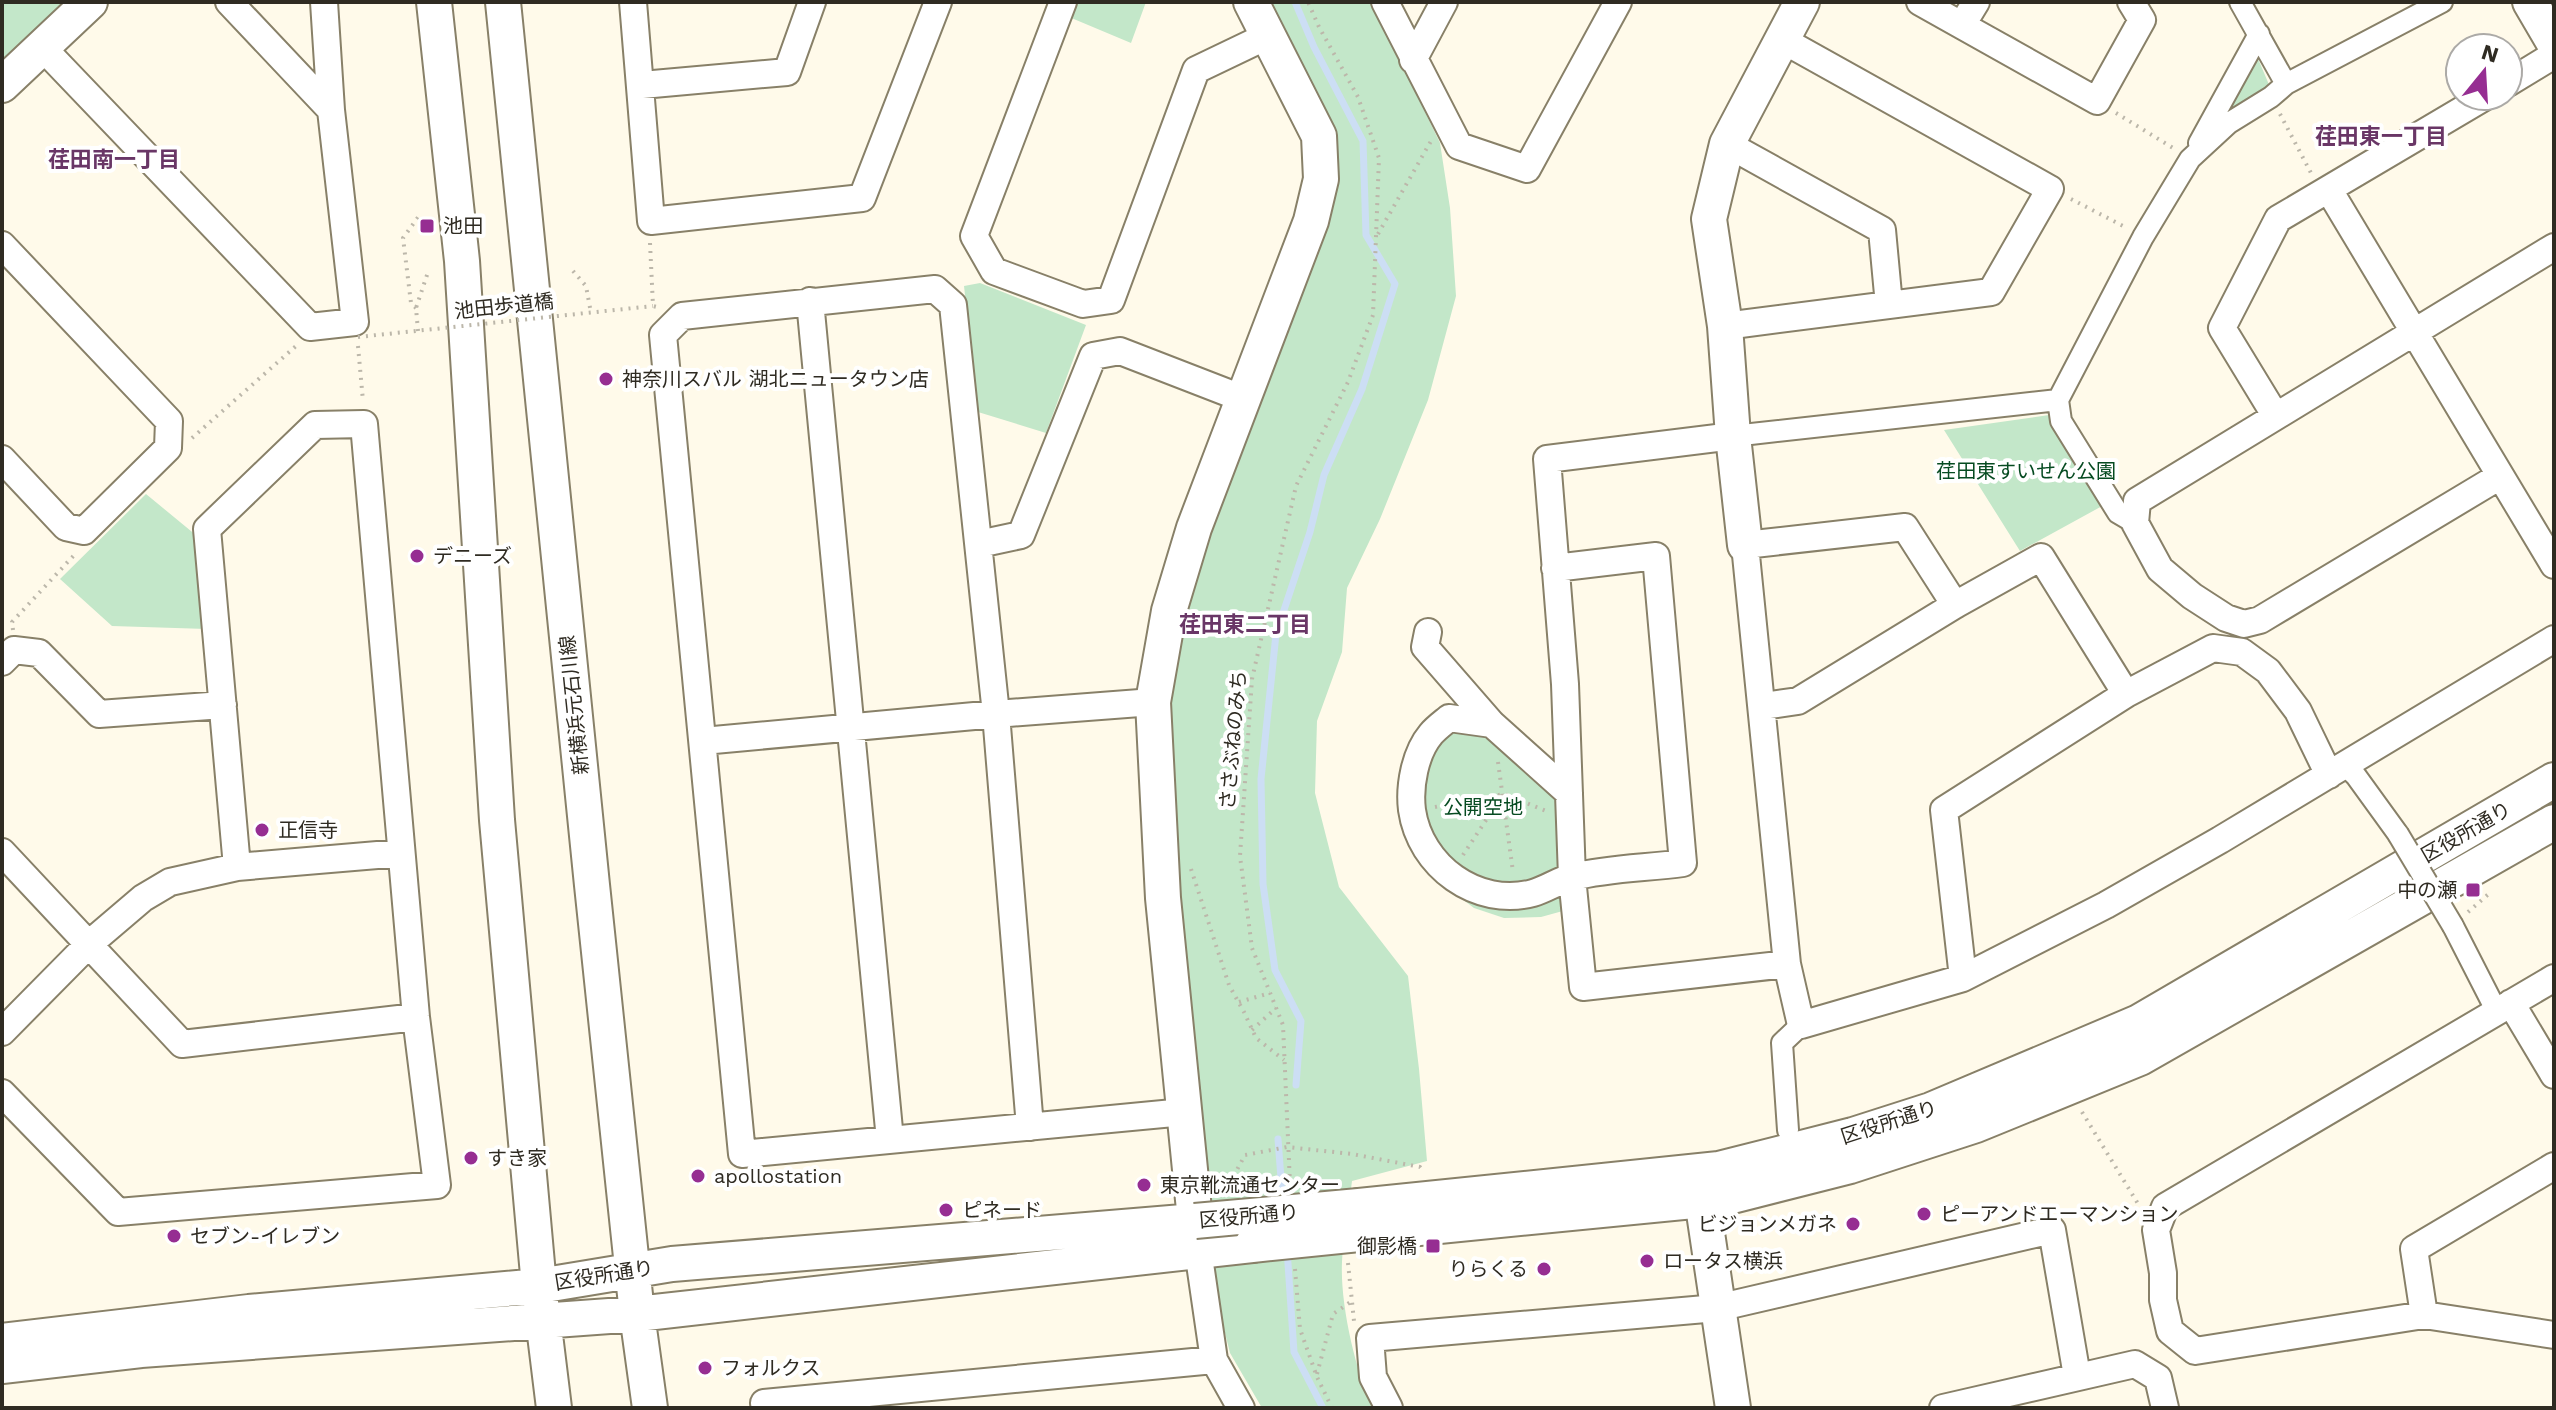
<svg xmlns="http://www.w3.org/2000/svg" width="2556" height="1410" font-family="'Work Sans','Noto Sans JP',sans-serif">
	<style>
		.green { fill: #c3e7c9 }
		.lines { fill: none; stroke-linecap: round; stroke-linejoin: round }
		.stream { stroke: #ccdef4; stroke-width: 7 }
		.pedestrian-casing { stroke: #888068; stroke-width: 24 }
		.minor-casing { stroke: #888068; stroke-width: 30 }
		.tertiary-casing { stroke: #888068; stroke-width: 38 }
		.path { stroke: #bcb7aa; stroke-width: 4; stroke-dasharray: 2 6; stroke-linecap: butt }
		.pedestrian { stroke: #fff; stroke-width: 20 }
		.minor { stroke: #fff; stroke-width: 26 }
		.tertiary { stroke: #fff; stroke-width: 34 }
		.pedestrian-bridge-casing { stroke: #888068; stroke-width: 24; stroke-linecap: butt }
		.tertiary-bridge-casing { stroke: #888068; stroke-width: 38; stroke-linecap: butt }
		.path-bridge { stroke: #bcb7aa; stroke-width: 4; stroke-dasharray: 2 6; stroke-linecap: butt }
		.pedestrian-bridge { stroke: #fff; stroke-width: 20 }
		.tertiary-bridge { stroke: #fff; stroke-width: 34 }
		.poi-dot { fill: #962e92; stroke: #fff; stroke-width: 3 }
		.labels { text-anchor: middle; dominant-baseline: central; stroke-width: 8; stroke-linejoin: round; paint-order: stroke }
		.poi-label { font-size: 20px; fill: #2f2b22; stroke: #fff; text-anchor: start }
		.street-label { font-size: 20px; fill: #2f2b22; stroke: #fff }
		.park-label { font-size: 20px; fill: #064b21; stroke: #fff }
		.neighbourhood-label { font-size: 22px; font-weight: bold; fill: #693666; stroke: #fff }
	</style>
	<rect width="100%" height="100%" fill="#fffaea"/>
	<!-- green -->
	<path class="green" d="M2,2H66L2,63Z
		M1075,2H1146L1131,43L1069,17Z
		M1268,2H1372L1440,143L1450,208L1456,296L1428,400L1380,519L1347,588L1342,652L1317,721L1315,793L1339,887L1408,976L1419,1069L1427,1161L1352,1181C1349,1207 1343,1235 1342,1262C1340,1303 1355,1371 1373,1408H1262L1230,1353L1212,1281L1182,972L1166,695L1196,568L1325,230C1329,219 1335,205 1335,194C1337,122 1301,62 1268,2Z
		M2256,54L2270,87L2225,113Z
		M980,283L1086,325L1046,433L978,412L964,286Z
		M2049,415L2104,505L2020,551L1944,430Z
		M146,494L197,536L207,629L112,626L60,579Z
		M1480,694L1560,771L1570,909L1541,917L1504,918L1474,908L1428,873L1409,840L1443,711Z"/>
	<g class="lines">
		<!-- stream -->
		<path class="stream" d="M1295,2L1314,47L1363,141L1366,235L1395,284L1362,389L1324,475L1310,532L1276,634L1261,779L1263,884L1275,970L1301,1021L1296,1085
			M1278,1139L1283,1205
			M1287,1249L1294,1352L1323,1408"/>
		<defs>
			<path id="pedestrian" d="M2240,2L2286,84
				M2199,143L2259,34
				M2058,400L2061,421L2118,513L2135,523
				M1733,436L2058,400L2143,237L2190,159L2229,123L2271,97L2286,84L2442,2
				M2345,765L2356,776L2398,834
				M2453,926L2497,1012
				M1788,1130L1782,1043L1801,1025"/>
			<path id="minor" d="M229,2L331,110
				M633,2L651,221L862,198L938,2
				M1063,2L974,236L994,271L1083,304L1111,300L1196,70L1269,35
				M1385,2L1459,146L1527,169L1618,2
				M1920,2L2097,101L2142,20L2131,2
				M1962,25L1976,2
				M42,47L310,327L355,322L331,110L324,2
				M1413,60L1444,2
				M2508,83L2554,55
				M642,85L787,72L812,2
				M1727,144L1882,230L1889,305
				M2329,190L2554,565
				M2,245L169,421L168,448L84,531L66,527L2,459
				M810,301L890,1140
				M1725,326L1991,292L2050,189L1781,39
				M2275,415L2222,328L2278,219L2486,96
				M1733,436L1547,459L1565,684L1572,877L1583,987L1787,964
				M2500,476L2260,620L2244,624L2226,618L2192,596L2160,569L2135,523L2137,501L2554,247
				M979,544L1021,535L1093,356L1120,351L1244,399
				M1955,605L1905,527L1745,545L1787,964L1801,1025L1963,978L2106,905L2220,840L2554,639
				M1428,632L1425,647L1492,724L1569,793
				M2,662L14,650L39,653L99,714L223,705
				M1763,706L1798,701L1955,605L2041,557L2126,694
				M1492,724L1449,718C1443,723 1436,728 1431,734C1415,753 1409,786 1412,810C1420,866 1477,908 1533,893C1547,889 1559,880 1573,877C1608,868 1647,868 1683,863L1656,556L1555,568
				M703,741L996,714L1153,702
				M2,852L182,1044L416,1017
				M1963,978L1944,810L2126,694L2213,648L2242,652L2268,671L2298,711L2329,775
				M2554,978L2165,1207L2156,1230L2163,1273V1300L2170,1331L2195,1351L2424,1315L2554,1335
				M2511,1003L2554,1075
				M2,1032L89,944L143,898L170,882L237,867L401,853
				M2,1093L118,1212L437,1185L416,1017L364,424L315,425L207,529L237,867
				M1030,1127L996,714L953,305L935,289L682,316L663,335L742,1154L1184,1112
				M1198,1250L1214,1360L1241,1408
				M2424,1315L2414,1249L2554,1166
				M765,1408L764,1403L1214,1360
				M1389,1408L1373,1377L1370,1338L1717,1308L2052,1230L2077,1376
				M1943,1408L2135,1364L2158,1378L2165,1408"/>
			<path id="tertiary" d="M434,2L462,261L497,820L539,1286L554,1408
				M503,2L592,885L637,1314L650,1408
				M2530,2L2554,43
				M2,85L90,2
				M1745,545L1733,436L1725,326L1709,219L1727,144L1802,2
				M1699,1179L1733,1408
				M1359,1206L1719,1169L1853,1135L1931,1110L2139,1022L2554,780
				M1359,1234L1724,1198L1850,1166L1976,1125L2140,1058L2554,822
				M1198,1250L1163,898L1153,702L1169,611L1194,528L1311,221L1321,179L1319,136L1251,2
				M2,1341L249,1312L539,1286L672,1264L1195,1221
				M2,1366L141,1350L637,1314L1252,1245"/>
		</defs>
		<!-- pedestrian casing -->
		<use href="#pedestrian" class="pedestrian-casing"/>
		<!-- minor casing -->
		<use href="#minor" class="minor-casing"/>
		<!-- tertiary casing -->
		<use href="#tertiary" class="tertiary-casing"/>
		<!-- path -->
		<path class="path" d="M2116,113L2173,148
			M2280,114L2311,173
			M2071,199L2127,228
			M1378,234L1431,141
			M650,243L653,306L657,307
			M573,271L586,286L591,313
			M416,308L411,303L403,238L419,216
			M418,331L416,308L428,272
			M358,346L363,401
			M192,438L296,346
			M13,630L12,622L77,552
			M1498,762L1513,872
			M1435,807L1504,794L1546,811
			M1463,855L1502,796
			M1191,869L1229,985L1244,1012L1256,1038L1284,1060
			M2468,912L2492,891
			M1239,1002L1270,993
			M1252,1030L1276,1008
			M2082,1112L2140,1207
			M1290,1184L1283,1025L1252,948L1240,856L1252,679L1296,486L1348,382L1373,315L1379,158L1358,97L1319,27L1308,2
			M1226,1190L1245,1155L1287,1147L1352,1154L1420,1167L1424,1172
			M1348,1263L1354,1321
			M1295,1269L1300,1329L1317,1377L1332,1408
			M1317,1374L1333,1314L1352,1301"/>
		<!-- pedestrian -->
		<use href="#pedestrian" class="pedestrian"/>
		<!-- minor -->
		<use href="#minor" class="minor"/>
		<!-- tertiary -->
		<use href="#tertiary" class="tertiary"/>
		<defs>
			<path id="pedestrian-bridge" d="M2398,834L2453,926"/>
			<path id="tertiary-bridge" d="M1195,1221L1359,1206
				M1252,1245L1359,1234"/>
		</defs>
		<!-- pedestrian-bridge casing -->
		<use href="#pedestrian-bridge" class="pedestrian-bridge-casing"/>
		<!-- tertiary-bridge casing -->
		<use href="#tertiary-bridge" class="tertiary-bridge-casing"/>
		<!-- path-bridge -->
		<path class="path-bridge" d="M358,337L653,306"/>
		<!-- pedestrian-bridge -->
		<use href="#pedestrian-bridge" class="pedestrian-bridge"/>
		<!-- tertiary-bridge -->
		<use href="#tertiary-bridge" class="tertiary-bridge"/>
	</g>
	<!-- markers -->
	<g class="poi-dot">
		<rect x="419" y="218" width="16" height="16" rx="4"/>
		<circle cx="606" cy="379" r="8"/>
		<circle cx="417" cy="556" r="8"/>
		<circle cx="262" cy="830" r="8"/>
		<rect x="2465" y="882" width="16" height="16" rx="4"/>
		<circle cx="471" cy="1158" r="8"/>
		<circle cx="698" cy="1176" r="8"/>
		<circle cx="1144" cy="1185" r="8"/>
		<circle cx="946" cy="1210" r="8"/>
		<circle cx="1924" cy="1214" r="8"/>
		<circle cx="1853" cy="1224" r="8"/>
		<circle cx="174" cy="1236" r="8"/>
		<rect x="1425" y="1238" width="16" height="16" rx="4"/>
		<circle cx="1647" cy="1261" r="8"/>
		<circle cx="1544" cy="1269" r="8"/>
		<circle cx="705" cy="1368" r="8"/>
	</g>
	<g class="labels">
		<!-- poi labels -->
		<g class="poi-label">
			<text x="443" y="226">池田</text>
			<text x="622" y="379">神奈川スバル 湖北ニュータウン店</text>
			<text x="433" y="556">デニーズ</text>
			<text x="278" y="830">正信寺</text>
			<text x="2457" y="890" text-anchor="end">中の瀬</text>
			<text x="487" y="1158">すき家</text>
			<text x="714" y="1176">apollostation</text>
			<text x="1160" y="1185">東京靴流通センター</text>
			<text x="962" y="1210">ピネード</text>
			<text x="1940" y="1214">ピーアンドエーマンション</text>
			<text x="1837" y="1224" text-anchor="end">ビジョンメガネ</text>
			<text x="190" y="1236">セブン-イレブン</text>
			<text x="1417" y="1246" text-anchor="end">御影橋</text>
			<text x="1663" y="1261">ロータス横浜</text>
			<text x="1528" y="1269" text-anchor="end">りらくる</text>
			<text x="721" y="1368">フォルクス</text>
		</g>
		<!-- street labels -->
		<g class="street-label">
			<text transform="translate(504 306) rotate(-6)">池田歩道橋</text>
			<text transform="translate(574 705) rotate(-96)">新横浜元石川線</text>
			<text transform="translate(1233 740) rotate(-85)">ささぶねのみち</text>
			<text transform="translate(2466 832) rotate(-30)">区役所通り</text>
			<text transform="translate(1889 1122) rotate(-18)">区役所通り</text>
			<text transform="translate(1249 1216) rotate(-5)">区役所通り</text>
			<text transform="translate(604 1275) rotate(-9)">区役所通り</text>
		</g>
		<!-- park labels -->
		<g class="park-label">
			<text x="2026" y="471">荏田東すいせん公園</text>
			<text x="1483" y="807">公開空地</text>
		</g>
		<!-- neighbourhood labels -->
		<g class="neighbourhood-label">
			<text x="2381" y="136">荏田東一丁目</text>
			<text x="114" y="159">荏田南一丁目</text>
			<text x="1245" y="624">荏田東二丁目</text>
		</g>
	</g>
	<!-- border -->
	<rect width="2556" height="1410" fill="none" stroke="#2f2b22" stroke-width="8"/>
	<!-- north arrow -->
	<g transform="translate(2484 72) rotate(18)"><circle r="38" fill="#ffffff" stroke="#acaaa7" stroke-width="2"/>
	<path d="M0-6L14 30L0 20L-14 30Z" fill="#962e92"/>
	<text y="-12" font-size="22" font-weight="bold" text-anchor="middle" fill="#2f2b22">N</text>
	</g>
</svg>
